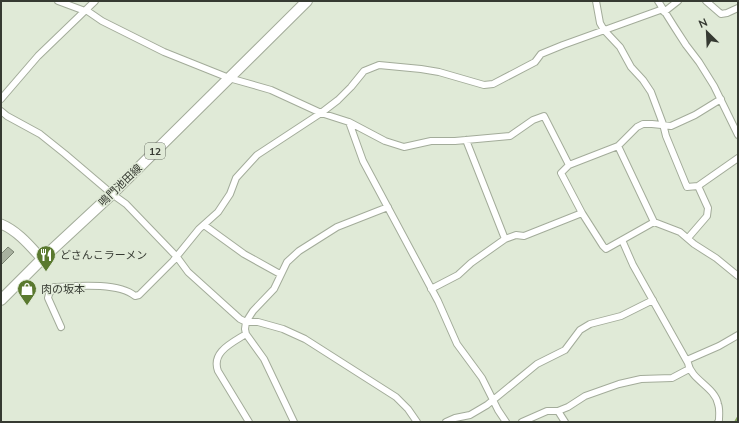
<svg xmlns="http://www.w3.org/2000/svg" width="739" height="423" font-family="Mulish,'Noto Sans JP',sans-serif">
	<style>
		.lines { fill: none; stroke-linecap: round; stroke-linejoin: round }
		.stream { stroke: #86a75f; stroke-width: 2 }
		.building { fill: #a8b19f; stroke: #7a8372 }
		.street-casing { stroke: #a3ac9a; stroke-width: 8 }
		.secondary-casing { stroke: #a3ac9a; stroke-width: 11 }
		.primary-casing { stroke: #a3ac9a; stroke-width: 12 }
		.street { stroke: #fff; stroke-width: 6 }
		.secondary { stroke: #fff; stroke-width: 9 }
		.primary { stroke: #fff; stroke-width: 10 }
		.labels { text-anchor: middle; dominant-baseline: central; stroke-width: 3; stroke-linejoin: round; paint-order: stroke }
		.shield { fill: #e0ead7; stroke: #696f64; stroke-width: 1 }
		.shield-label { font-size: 10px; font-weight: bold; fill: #363a32 }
		.street-label { font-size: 11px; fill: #363a32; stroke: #e0ead7 }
		.poi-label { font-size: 11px; fill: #363a32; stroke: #e0ead7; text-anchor: start }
	</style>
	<rect width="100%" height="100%" fill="#e0ead7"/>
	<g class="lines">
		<!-- stream -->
		<path class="stream" d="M735,422L738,417"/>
	</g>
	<!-- building -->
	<path class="building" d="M8,247L14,252L1,265V254Z"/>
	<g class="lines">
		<defs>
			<path id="street" d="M58,1L85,11
				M596,1L600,23L604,30L620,47L631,67L643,80L651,92L663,124L666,136L687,187L698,186L738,158
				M658,1L675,28L686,45L699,62L714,86L738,135
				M706,1L721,14L727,13L738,8
				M86,10L102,21L164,52L229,78L271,90L321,113L349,122L385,141L404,147L431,141H455L510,136L533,120L544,116L569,165L561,173L582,213
				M664,12L678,1
				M1,99L38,56L95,1
				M1,111L7,116L40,134L65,154L112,194L126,204L177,257L188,272L240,319L246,322H258L283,329L305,339L396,397L408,409L417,422
				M349,122L363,161L438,301L457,344L482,378L498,410L506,422
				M466,140L505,239
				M618,146L654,222
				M569,165L618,146L637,127L643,124H652L671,126L695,115L721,99
				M204,225L244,254L280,274
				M688,238L707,216L708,208L698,186
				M622,240L633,265L688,363C691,380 715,387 718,404C720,409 719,415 719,420L718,422
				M431,289L458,275L471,263L505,239L516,235L524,236L582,213L603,246L606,249L654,222L680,232L694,244L716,258L738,276
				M61,327L48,298L49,294L54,287C75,286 118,282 135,296L139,295L173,261L199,229L218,212L230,194L236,178L257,155L321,113L338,100L351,87L364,71L379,65L421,69L439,72L484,85L493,84L535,62L541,54L563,45L663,9
				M246,334C232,343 211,352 218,371L249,422
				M687,360L719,346L738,335
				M558,411L565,422
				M294,422L264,359L246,334L245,329L246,322L253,311L274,289L287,262L299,251L337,227L388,207
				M446,422L455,418L470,415L487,405L537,364L565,350L580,330L590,324L621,316L653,300
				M522,422L547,411H558L568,407L585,396L619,384L641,379L672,378L689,369"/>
			<path id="secondary" d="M1,224C18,231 30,246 42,259"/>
			<path id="primary" d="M1,300L42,259L112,194L307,1"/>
		</defs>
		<!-- street casing -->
		<use href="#street" class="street-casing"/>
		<!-- secondary casing -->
		<use href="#secondary" class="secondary-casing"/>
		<!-- primary casing -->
		<use href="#primary" class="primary-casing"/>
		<!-- street -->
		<use href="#street" class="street"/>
		<!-- secondary -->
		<use href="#secondary" class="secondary"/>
		<!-- primary -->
		<use href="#primary" class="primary"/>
	</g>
	<!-- icons -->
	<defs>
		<symbol id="restaurant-pin" viewBox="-11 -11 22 30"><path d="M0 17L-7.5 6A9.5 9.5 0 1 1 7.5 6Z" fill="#5a792f" stroke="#e0ead7"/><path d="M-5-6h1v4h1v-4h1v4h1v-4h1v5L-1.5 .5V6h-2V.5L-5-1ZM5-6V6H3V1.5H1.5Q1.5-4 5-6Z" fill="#fff"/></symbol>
		<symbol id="shop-pin" viewBox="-11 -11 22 30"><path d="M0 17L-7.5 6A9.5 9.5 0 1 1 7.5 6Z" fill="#5a792f" stroke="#e0ead7"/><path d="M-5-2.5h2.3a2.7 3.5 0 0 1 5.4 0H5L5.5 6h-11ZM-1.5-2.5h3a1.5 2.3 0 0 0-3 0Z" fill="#fff"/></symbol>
	</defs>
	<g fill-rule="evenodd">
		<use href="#restaurant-pin" x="35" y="244" width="22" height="30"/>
		<use href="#shop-pin" x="16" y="278" width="22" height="30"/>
	</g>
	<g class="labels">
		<!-- shield labels -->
		<rect class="shield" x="145" y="143" width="20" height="16" rx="3"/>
		<g class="shield-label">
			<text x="155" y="151">12</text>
		</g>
		<!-- street labels -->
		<g class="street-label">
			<text transform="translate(120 185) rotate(-44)">鳴門池田線</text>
		</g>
		<!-- poi labels -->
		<g class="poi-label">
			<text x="60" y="255">どさんこラーメン</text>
			<text x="41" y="289">肉の坂本</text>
		</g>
	</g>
	<!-- border -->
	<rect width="739" height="423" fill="none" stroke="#363a32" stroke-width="4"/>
	<!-- north arrow -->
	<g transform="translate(707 32) rotate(336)" stroke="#e0ead7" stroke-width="3" paint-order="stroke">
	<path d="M0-3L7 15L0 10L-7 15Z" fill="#363a32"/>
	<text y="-6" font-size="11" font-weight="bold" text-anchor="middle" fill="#363a32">N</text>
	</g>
</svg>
